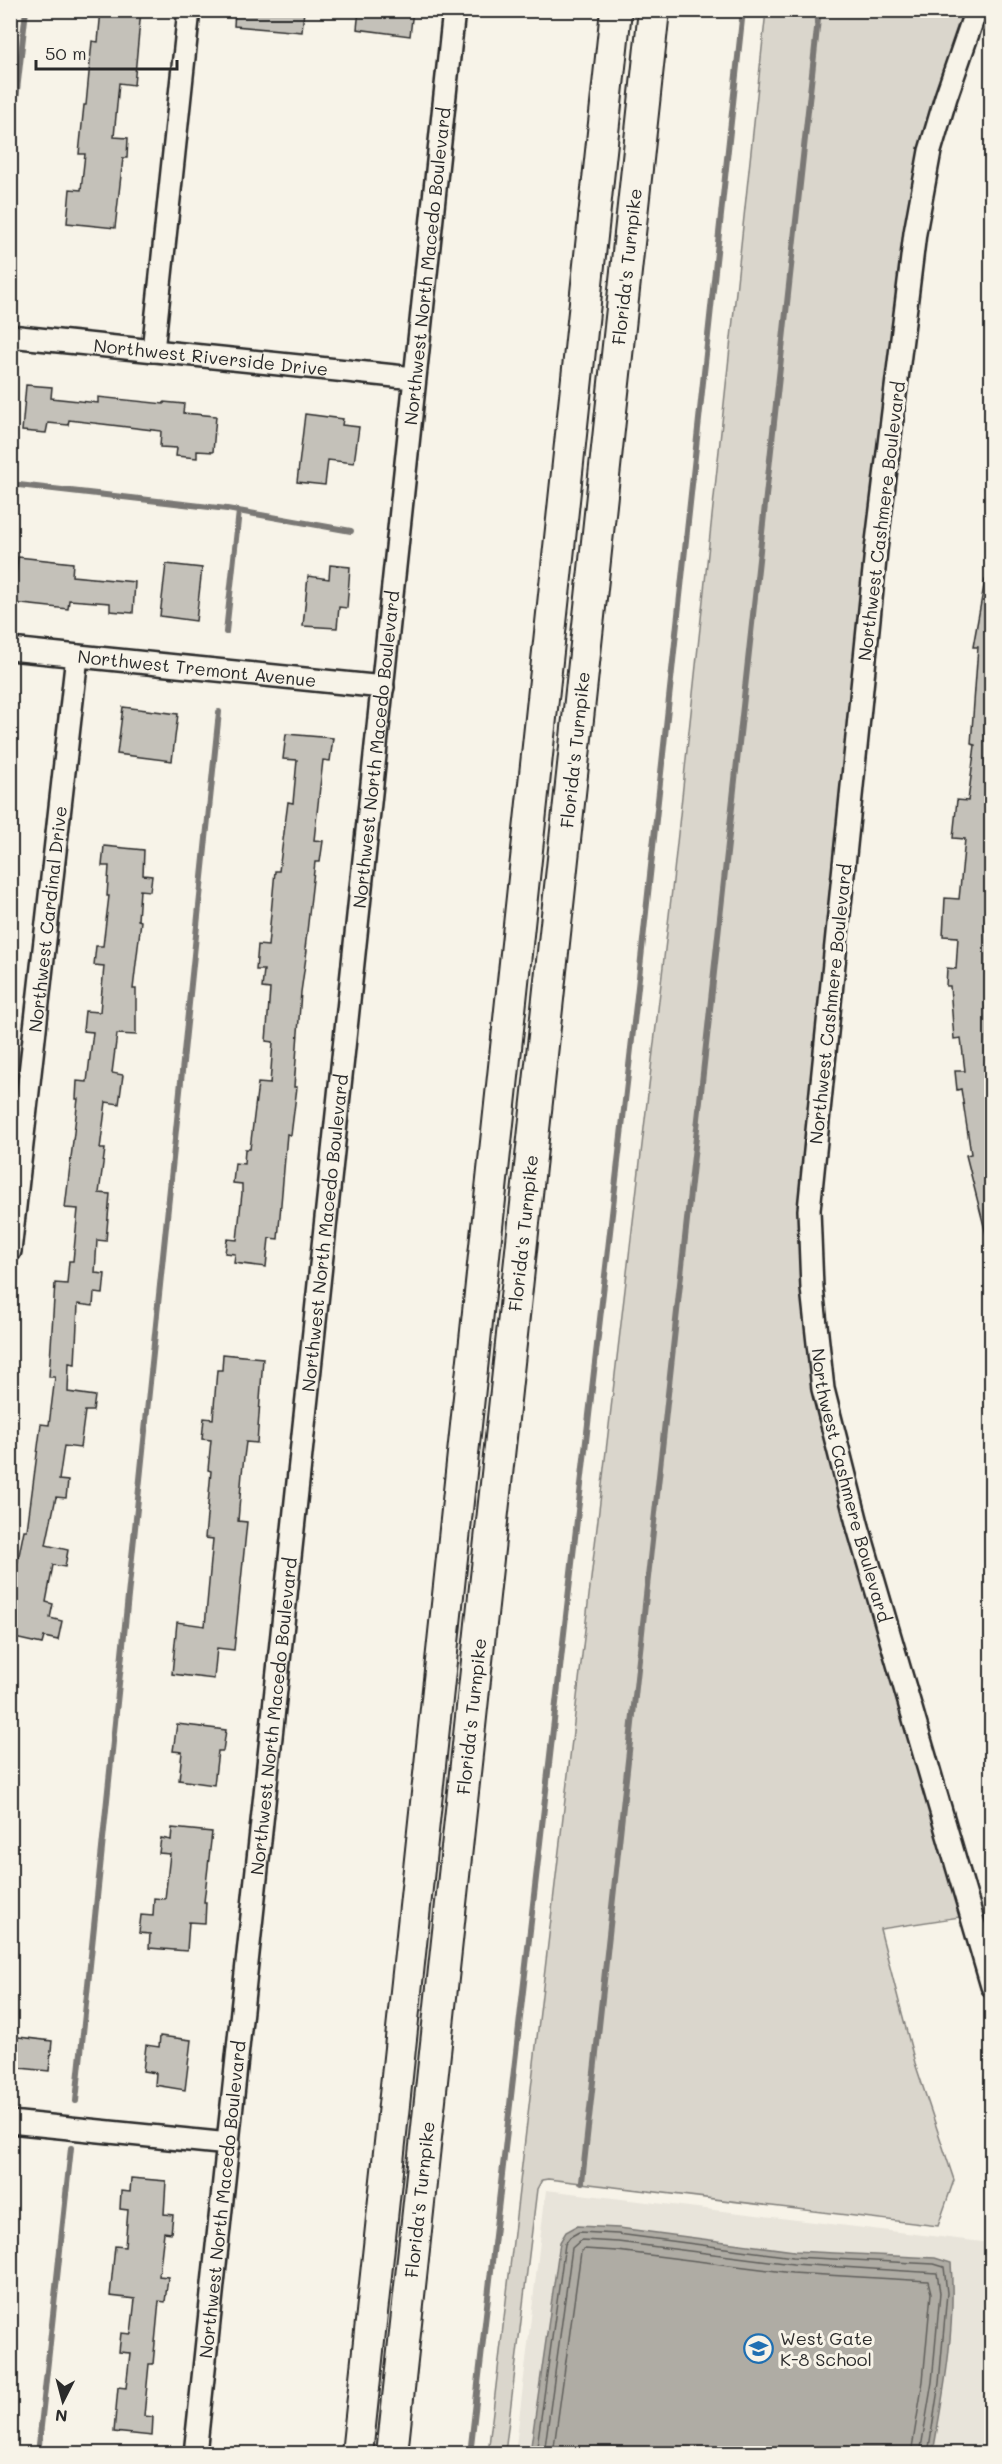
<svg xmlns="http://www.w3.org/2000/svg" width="1002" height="2464" font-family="Mali,sans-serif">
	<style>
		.built { fill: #e8e4da }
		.green { fill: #dad6cc; stroke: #82807c; stroke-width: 1.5 }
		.water { fill: #afaca4; stroke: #7a7874; stroke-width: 1.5 }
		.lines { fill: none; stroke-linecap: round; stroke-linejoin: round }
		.shore { stroke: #605f5b; stroke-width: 1.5 }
		.stream { stroke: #7a7874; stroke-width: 6 }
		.building { fill: #c4c1b9; stroke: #2b2b2b; stroke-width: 1.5 }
		.minor-casing { stroke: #2b2b2b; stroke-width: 26 }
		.highway-casing { stroke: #2b2b2b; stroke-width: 34 }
		.minor { stroke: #f7f3e8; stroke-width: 21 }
		.highway { stroke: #f7f3e8; stroke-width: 30 }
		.labels { text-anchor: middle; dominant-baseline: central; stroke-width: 6; stroke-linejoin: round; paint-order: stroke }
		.street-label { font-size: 18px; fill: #2b2b2b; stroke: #f7f3e8 }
		.poi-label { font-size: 18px; fill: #2b2b2b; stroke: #f7f3e8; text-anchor: start }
	</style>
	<rect width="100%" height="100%" fill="#f7f3e8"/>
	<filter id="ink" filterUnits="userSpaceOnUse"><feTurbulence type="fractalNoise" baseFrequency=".0167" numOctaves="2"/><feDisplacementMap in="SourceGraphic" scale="12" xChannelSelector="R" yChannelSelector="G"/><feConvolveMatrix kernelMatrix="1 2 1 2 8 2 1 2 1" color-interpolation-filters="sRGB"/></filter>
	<g filter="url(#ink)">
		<!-- built -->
		<path class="built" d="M546,2190L991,2243V2453L515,2454Z"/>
		<!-- green -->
		<path class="green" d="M766,11H965L936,94L921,149L799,1209L849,1531L960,1917L880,1929L915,2063L954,2180L938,2226L548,2179L542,2180L537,2189L505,2453L488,2454L672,890Z"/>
		<!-- water -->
		<path class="water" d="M577,2226L619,2228L794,2251L935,2258L951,2263C956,2327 944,2391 933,2453H530L560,2242L566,2232Z"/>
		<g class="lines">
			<!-- shore -->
			<path class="shore" d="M536,2454L565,2244L570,2237L579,2232L618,2234L793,2257L934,2264L944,2267L947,2293L939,2383L928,2454
				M544,2454L572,2248L581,2240L618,2242L793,2264L937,2273L940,2293L932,2382L920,2454
				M553,2454L581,2252L584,2249L617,2251L792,2273L928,2281L931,2293L923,2381L911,2454"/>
			<!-- stream -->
			<path class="stream" d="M10,153L26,10
				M10,484L227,509L351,531
				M226,632L239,511
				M76,2101L219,712
				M582,2182L819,10
				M38,2454L71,2148
				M470,2454L637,996L743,10"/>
		</g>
		<!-- building -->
		<path class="building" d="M101,10H141L134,85L119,83L114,137L128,138L127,158H123L115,228L67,223L70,189L81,190L85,154H79L84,105H86L92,41L98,42Z
			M235,10H304L302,32L234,26Z
			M359,10H413L410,36L357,29Z
			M26,385L52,387L51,398L98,403V397L164,404V402L184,404L183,413L216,416L213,452L197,451V458L176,456L177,448L160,447L161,431L69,420L68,425L48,423L46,433L22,431Z
			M305,414L343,419L342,425L359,427L354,463L328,460L325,485L297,482Z
			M18,557L73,563L72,576L135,582L133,613L110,611V603L69,600L68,609L13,603Z
			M166,564L202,568L196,621L160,616Z
			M330,565L350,567L347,608L339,607L337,628L303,626L308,576L329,579Z
			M985,580L992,581V1234H986L966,1155L971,1154L961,1089L957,1090L955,1071H965L961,1038L954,1039L950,986H946L947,968L956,969L958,937L943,936L945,898L959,899L965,839L953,838L957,800L968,801L975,745L971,744L978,647H973Z
			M123,707L178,714L172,761L117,754Z
			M286,734L333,738L330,761L323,760L314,840L323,841L320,862H315L305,949L307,950L301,992L294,1087H297L291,1135L287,1134L278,1239L269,1238L266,1267L234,1263L235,1254L225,1253L227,1239L237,1240L242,1193V1184L233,1183L235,1163L244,1164L245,1149H250L258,1083L270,1084L273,1042L266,1041L270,989L262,988L264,970H256L258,945L268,946L275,871H279L288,802L293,803L297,760L283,759Z
			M104,846L144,850L143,875L152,876L150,891L140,890L138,920L141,921L133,989H136V1035L117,1034L112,1073L123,1075L119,1104L106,1102L100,1149H105L99,1193L110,1194L106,1241L97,1240L95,1273L105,1274L103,1294L94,1293L93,1306L78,1304L75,1364L69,1363L68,1392L95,1396L93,1411H85L80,1448L64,1446L59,1480L68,1481L66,1498L56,1497L46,1545L68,1550L65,1567L53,1565L46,1602L53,1604L50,1618L62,1621L58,1640L44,1637L42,1644L10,1637V1600L24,1530H27L41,1424L49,1425L55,1377H49L55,1283L67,1284L69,1261H73L78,1209L65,1208L78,1099H76L77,1081L87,1082L93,1032L83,1031L85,1011L100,1012L104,966L94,965L96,946H103L109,896H107L109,866H102Z
			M223,1354L263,1358L257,1443L246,1442L242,1473L238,1521L247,1522L234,1650L217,1648L214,1679L172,1674L177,1622L205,1626L213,1539L205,1538L211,1471L208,1470L211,1440L202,1439L204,1418L213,1419L217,1370H222Z
			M177,1724L226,1730L223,1751H218L214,1785L179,1780L182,1752L173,1751Z
			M172,1828L212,1832L204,1902H206L205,1923L189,1922L187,1951L149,1948L150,1934L139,1933L141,1915L153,1916L154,1898L165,1899L170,1854L159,1853L161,1838L171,1840Z
			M10,2036L52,2041L49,2071L10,2067Z
			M160,2036L191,2040L185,2090L155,2085L156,2073L143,2071L146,2045L159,2047Z
			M131,2178L166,2181L164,2214L173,2215L171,2233L164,2232L159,2276L168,2277L165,2302L159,2301L153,2364H149L144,2416L153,2417L152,2436L114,2432L118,2387L126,2388L130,2353L119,2352L121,2333L131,2334L135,2299L110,2296L115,2246L125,2247L128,2210L120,2209L121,2191L130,2192Z"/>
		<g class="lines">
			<defs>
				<g id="minor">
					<path id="s1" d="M976,10L946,97L930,151L915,233L876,550L809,1210L812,1288L823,1389L858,1527L992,1986"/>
					<path id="s2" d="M10,336L414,378"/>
					<path d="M153,351L189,10"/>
					<path id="s3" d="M10,649L383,687"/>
					<path id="s4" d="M10,1251L77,656"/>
					<path d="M10,2122L229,2144"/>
					<path id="s5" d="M195,2454L454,10"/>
				</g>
				<g id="highway">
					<path d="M357,2454L616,10"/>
					<path id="s6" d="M392,2454L654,10"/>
				</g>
			</defs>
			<!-- minor casing -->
			<use href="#minor" class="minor-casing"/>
			<!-- highway casing -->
			<use href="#highway" class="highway-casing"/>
			<!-- minor -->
			<use href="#minor" class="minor"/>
			<!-- highway -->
			<use href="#highway" class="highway"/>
		</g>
	</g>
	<!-- icons -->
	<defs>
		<symbol id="school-ring" viewBox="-11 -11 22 22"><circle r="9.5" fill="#f7f3e8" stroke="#1f6fb2" stroke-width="1.5"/><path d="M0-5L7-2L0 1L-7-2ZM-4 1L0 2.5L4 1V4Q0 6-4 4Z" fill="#1f6fb2"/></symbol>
	</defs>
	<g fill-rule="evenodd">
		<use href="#school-ring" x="742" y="2332" width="33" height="33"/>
	</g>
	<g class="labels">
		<!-- street labels -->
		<g class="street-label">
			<text stroke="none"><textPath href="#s5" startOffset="2200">Northwest North Macedo Boulevard</textPath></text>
			<text stroke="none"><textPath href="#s6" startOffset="2200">Florida's Turnpike</textPath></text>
			<text stroke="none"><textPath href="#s2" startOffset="202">Northwest Riverside Drive</textPath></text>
			<text transform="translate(881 521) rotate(-83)">Northwest Cashmere Boulevard</text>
			<text stroke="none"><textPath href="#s3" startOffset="188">Northwest Tremont Avenue</textPath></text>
			<text stroke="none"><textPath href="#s5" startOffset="1714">Northwest North Macedo Boulevard</textPath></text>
			<text stroke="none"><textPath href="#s6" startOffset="1714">Florida's Turnpike</textPath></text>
			<text stroke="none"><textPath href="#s4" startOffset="334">Northwest Cardinal Drive</textPath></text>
			<text transform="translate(830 1004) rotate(-84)">Northwest Cashmere Boulevard</text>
			<text stroke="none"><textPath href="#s5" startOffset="1228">Northwest North Macedo Boulevard</textPath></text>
			<text stroke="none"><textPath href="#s6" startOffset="1228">Florida's Turnpike</textPath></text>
			<text stroke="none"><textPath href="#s1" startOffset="1494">Northwest Cashmere Boulevard</textPath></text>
			<text stroke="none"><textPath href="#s5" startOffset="742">Northwest North Macedo Boulevard</textPath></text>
			<text stroke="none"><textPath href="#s6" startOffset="742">Florida's Turnpike</textPath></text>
			<text stroke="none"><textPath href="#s6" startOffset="256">Florida's Turnpike</textPath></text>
			<text stroke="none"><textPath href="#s5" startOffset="256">Northwest North Macedo Boulevard</textPath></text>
		</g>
		<!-- poi labels -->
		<g class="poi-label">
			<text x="780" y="2338">West Gate<tspan x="780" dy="21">K-8 School</tspan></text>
		</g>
	</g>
	<!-- margin -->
	<rect width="1002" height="2464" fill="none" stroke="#f7f3e8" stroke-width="36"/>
	<rect x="18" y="18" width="966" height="2428" fill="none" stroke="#2b2b2b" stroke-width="2" filter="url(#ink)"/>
	<!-- north arrow -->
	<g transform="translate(63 2401) rotate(186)" stroke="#f7f3e8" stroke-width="4.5" paint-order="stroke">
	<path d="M0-4.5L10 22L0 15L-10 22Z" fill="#2b2b2b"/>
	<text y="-9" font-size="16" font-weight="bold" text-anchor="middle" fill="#2b2b2b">N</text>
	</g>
	<!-- scale -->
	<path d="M36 60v9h141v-9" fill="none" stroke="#2b2b2b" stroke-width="3"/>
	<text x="45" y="60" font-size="18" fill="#2b2b2b" stroke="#f7f3e8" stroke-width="4.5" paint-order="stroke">50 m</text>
</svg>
